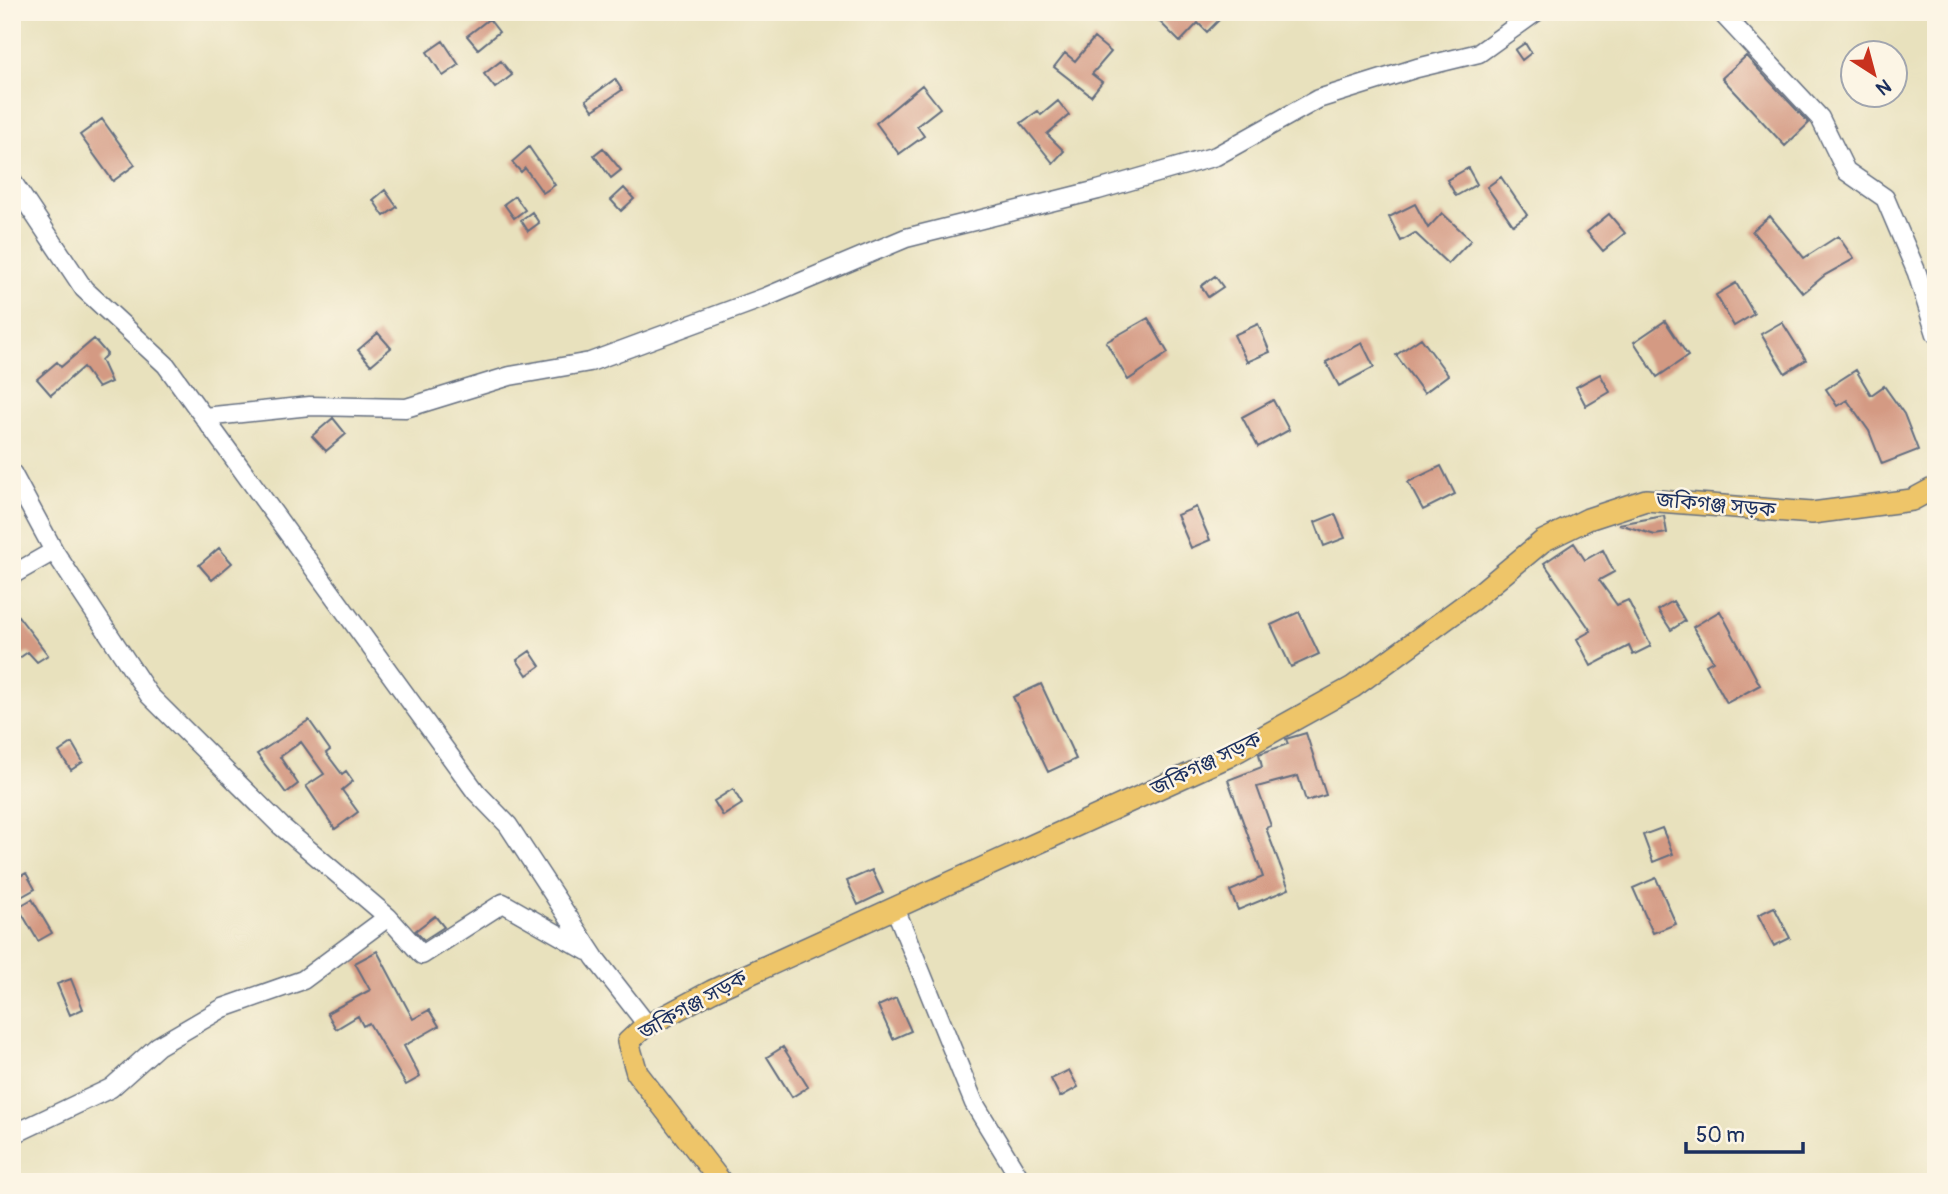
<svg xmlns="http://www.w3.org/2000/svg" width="1948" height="1194" font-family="Pangolin,'Noto Sans Bengali',sans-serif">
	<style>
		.building { fill: #d49a83 }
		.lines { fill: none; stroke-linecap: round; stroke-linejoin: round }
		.minor-casing { stroke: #636d7f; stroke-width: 21 }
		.major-casing { stroke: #636d7f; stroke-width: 24 }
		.minor { stroke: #fff; stroke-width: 18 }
		.major { stroke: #eec569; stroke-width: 21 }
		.labels { text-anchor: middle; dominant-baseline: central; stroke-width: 5; stroke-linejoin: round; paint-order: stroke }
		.street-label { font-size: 21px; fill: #1b2f5e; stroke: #fcf5e5 }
	</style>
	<rect width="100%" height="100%" fill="#fcf5e5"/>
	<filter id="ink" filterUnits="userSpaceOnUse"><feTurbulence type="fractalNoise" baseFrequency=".0143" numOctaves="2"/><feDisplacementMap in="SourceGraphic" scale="14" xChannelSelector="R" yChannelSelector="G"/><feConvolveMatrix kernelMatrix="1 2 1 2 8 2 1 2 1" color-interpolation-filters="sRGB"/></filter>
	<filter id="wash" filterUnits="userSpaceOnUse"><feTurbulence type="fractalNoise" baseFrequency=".00686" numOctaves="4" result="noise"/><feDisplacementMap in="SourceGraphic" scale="28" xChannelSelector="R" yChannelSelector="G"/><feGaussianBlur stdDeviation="1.57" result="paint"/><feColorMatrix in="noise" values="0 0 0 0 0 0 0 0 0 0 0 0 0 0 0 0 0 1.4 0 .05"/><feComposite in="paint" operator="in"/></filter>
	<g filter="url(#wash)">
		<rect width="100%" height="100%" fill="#e8e1bd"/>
		<g id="blocks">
			<!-- building -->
			<path class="building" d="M1164,12H1212L1219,20L1207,32L1198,23L1180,42L1157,19Z
				M489,19L499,32L478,49L467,36Z
				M1094,38L1111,52L1092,74L1102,82L1091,96L1054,67L1065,53L1075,61Z
				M443,41L459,65L443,76L427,52Z
				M1525,43L1531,53L1522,60L1515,50Z
				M1746,56L1809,123L1785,146L1722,78Z
				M501,61L512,75L495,88L484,74Z
				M615,79L622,90L593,110L586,100Z
				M922,85L940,108L917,126L924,136L899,154L876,123Z
				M1058,101L1069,115L1047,134L1064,151L1053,163L1021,123L1038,111L1041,115Z
				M102,119L135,165L113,181L80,135Z
				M529,147L555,185L543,193L525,168L521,172L512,162Z
				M603,148L621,170L611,178L594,155Z
				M1468,168L1477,184L1456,196L1447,180Z
				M1501,177L1527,215L1513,225L1487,187Z
				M624,188L634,199L621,211L611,200Z
				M385,190L397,207L384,216L373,200Z
				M515,196L525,210L514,218L504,204Z
				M1415,204L1428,228L1442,213L1471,240L1448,264L1415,233L1401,241L1389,217Z
				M532,212L539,223L528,231L521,220Z
				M1609,214L1625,233L1603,251L1587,232Z
				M1770,216L1804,258L1838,236L1854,259L1825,275L1803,293L1752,231Z
				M1215,276L1223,287L1208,297L1201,286Z
				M1736,283L1754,314L1734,326L1716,295Z
				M1148,318L1168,353L1128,380L1106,342Z
				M1665,321L1688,356L1657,377L1634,342Z
				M1782,322L1806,360L1785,373L1761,334Z
				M1258,324L1270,352L1247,362L1234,335Z
				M378,333L391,348L371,365L358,350Z
				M1421,338L1448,375L1424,393L1396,355Z
				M94,339L107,354L101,360L111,382L98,388L83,367L51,395L37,379L57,362L61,367Z
				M1362,343L1374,367L1339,386L1326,362Z
				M1856,370L1871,395L1884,386L1904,414L1918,450L1882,464L1869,431L1847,400L1837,406L1826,389Z
				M1600,374L1610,392L1586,406L1576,387Z
				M1273,400L1289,430L1258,447L1242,417Z
				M333,418L346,434L326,451L312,436Z
				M1441,466L1455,494L1423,510L1408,482Z
				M1196,507L1210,540L1191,548L1177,515Z
				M1335,514L1345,538L1324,546L1315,522Z
				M1664,516L1667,533L1655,535L1619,524Z
				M1574,543L1585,560L1603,550L1614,572L1599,580L1617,605L1628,600L1651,646L1633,655L1629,646L1591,666L1577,639L1591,631L1544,563Z
				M219,548L232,563L212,580L199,565Z
				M1673,601L1685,621L1671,630L1658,610Z
				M12,608L48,655L37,662L28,652L12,663Z
				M1720,611L1760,685L1727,703L1706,665L1713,661L1693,627Z
				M1299,612L1319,654L1291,667L1271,625Z
				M530,651L540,666L527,675L517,660Z
				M1041,684L1076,759L1048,772L1013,697Z
				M309,720L330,750L326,753L342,774L346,771L353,781L342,790L358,812L335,829L306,786L324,774L301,742L280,757L298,784L286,793L257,754Z
				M1306,733L1326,795L1306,801L1298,776L1257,787L1271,826L1266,828L1289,889L1238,910L1230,891L1263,877L1228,780L1262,767L1259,754L1288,744L1286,739Z
				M72,743L83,762L71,770L59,752Z
				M733,789L742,804L723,816L714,801Z
				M1662,828L1673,854L1653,862L1643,835Z
				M872,870L883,893L858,905L847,881Z
				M26,873L35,889L21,897L12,881Z
				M1656,878L1676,924L1653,933L1633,888Z
				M32,899L52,933L38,941L18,907Z
				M1774,907L1790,938L1774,946L1758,915Z
				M435,916L444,927L424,940L415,931Z
				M377,951L413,1019L429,1010L439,1026L404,1046L420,1077L406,1085L369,1023L363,1026L358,1016L336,1029L327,1013L370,990L355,963Z
				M71,979L83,1009L70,1015L57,984Z
				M896,998L911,1031L893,1039L878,1006Z
				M783,1047L808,1087L792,1097L767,1057Z
				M1069,1070L1078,1087L1060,1097L1051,1079Z"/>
		</g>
	</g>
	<g filter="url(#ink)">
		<use href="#blocks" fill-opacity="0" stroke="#636d7f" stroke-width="2"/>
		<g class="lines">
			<defs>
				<path id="minor" d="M1721,12L1820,118L1846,171L1885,198L1917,273L1936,334
					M12,181L84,289L166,365L476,792L508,825L595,958L648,1026
					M204,417L310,406L406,408L510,376L590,362L766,297L906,238L1098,190L1216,156L1318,99L1417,68L1479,53L1536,12
					M12,473L54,551L149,695L281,826L388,917
					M12,575L54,551
					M895,908L974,1103L1022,1182
					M12,1135L111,1088L158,1046L223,1008L303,980L388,917L422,955L503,903L587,951"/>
				<path id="major" d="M721,1182L637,1073L628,1042L643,1028L712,991L1227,757L1353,687L1473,599L1543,541L1588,519L1646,500L1812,513L1912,500L1936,487"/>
			</defs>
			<!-- minor casing -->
			<use href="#minor" class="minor-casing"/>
			<!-- major casing -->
			<use href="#major" class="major-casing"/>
			<!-- minor -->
			<use href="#minor" class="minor"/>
			<!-- major -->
			<use href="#major" class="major"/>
		</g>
	</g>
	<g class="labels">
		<!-- street labels -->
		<g class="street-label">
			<text transform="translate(1716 505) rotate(5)">জকিগঞ্জ সড়ক</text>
			<text transform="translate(1206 764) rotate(-26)">জকিগঞ্জ সড়ক</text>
			<text transform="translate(693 1005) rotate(-29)">জকিগঞ্জ সড়ক</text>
		</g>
	</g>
	<!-- margin -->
	<rect width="1948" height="1194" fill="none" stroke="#fcf5e5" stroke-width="42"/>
	<!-- north arrow -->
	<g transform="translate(1874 74) rotate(144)"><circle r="33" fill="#fcf5e5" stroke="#a2a6af" stroke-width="2"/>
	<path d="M0-5L12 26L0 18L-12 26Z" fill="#c8321e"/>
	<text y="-10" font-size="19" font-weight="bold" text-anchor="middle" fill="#1b2f5e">N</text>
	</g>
	<!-- scale -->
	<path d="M1686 1142v10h117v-10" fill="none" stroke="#1b2f5e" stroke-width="3.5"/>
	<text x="1696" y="1142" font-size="21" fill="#1b2f5e" stroke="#fcf5e5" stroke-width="5" paint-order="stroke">50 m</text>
</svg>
